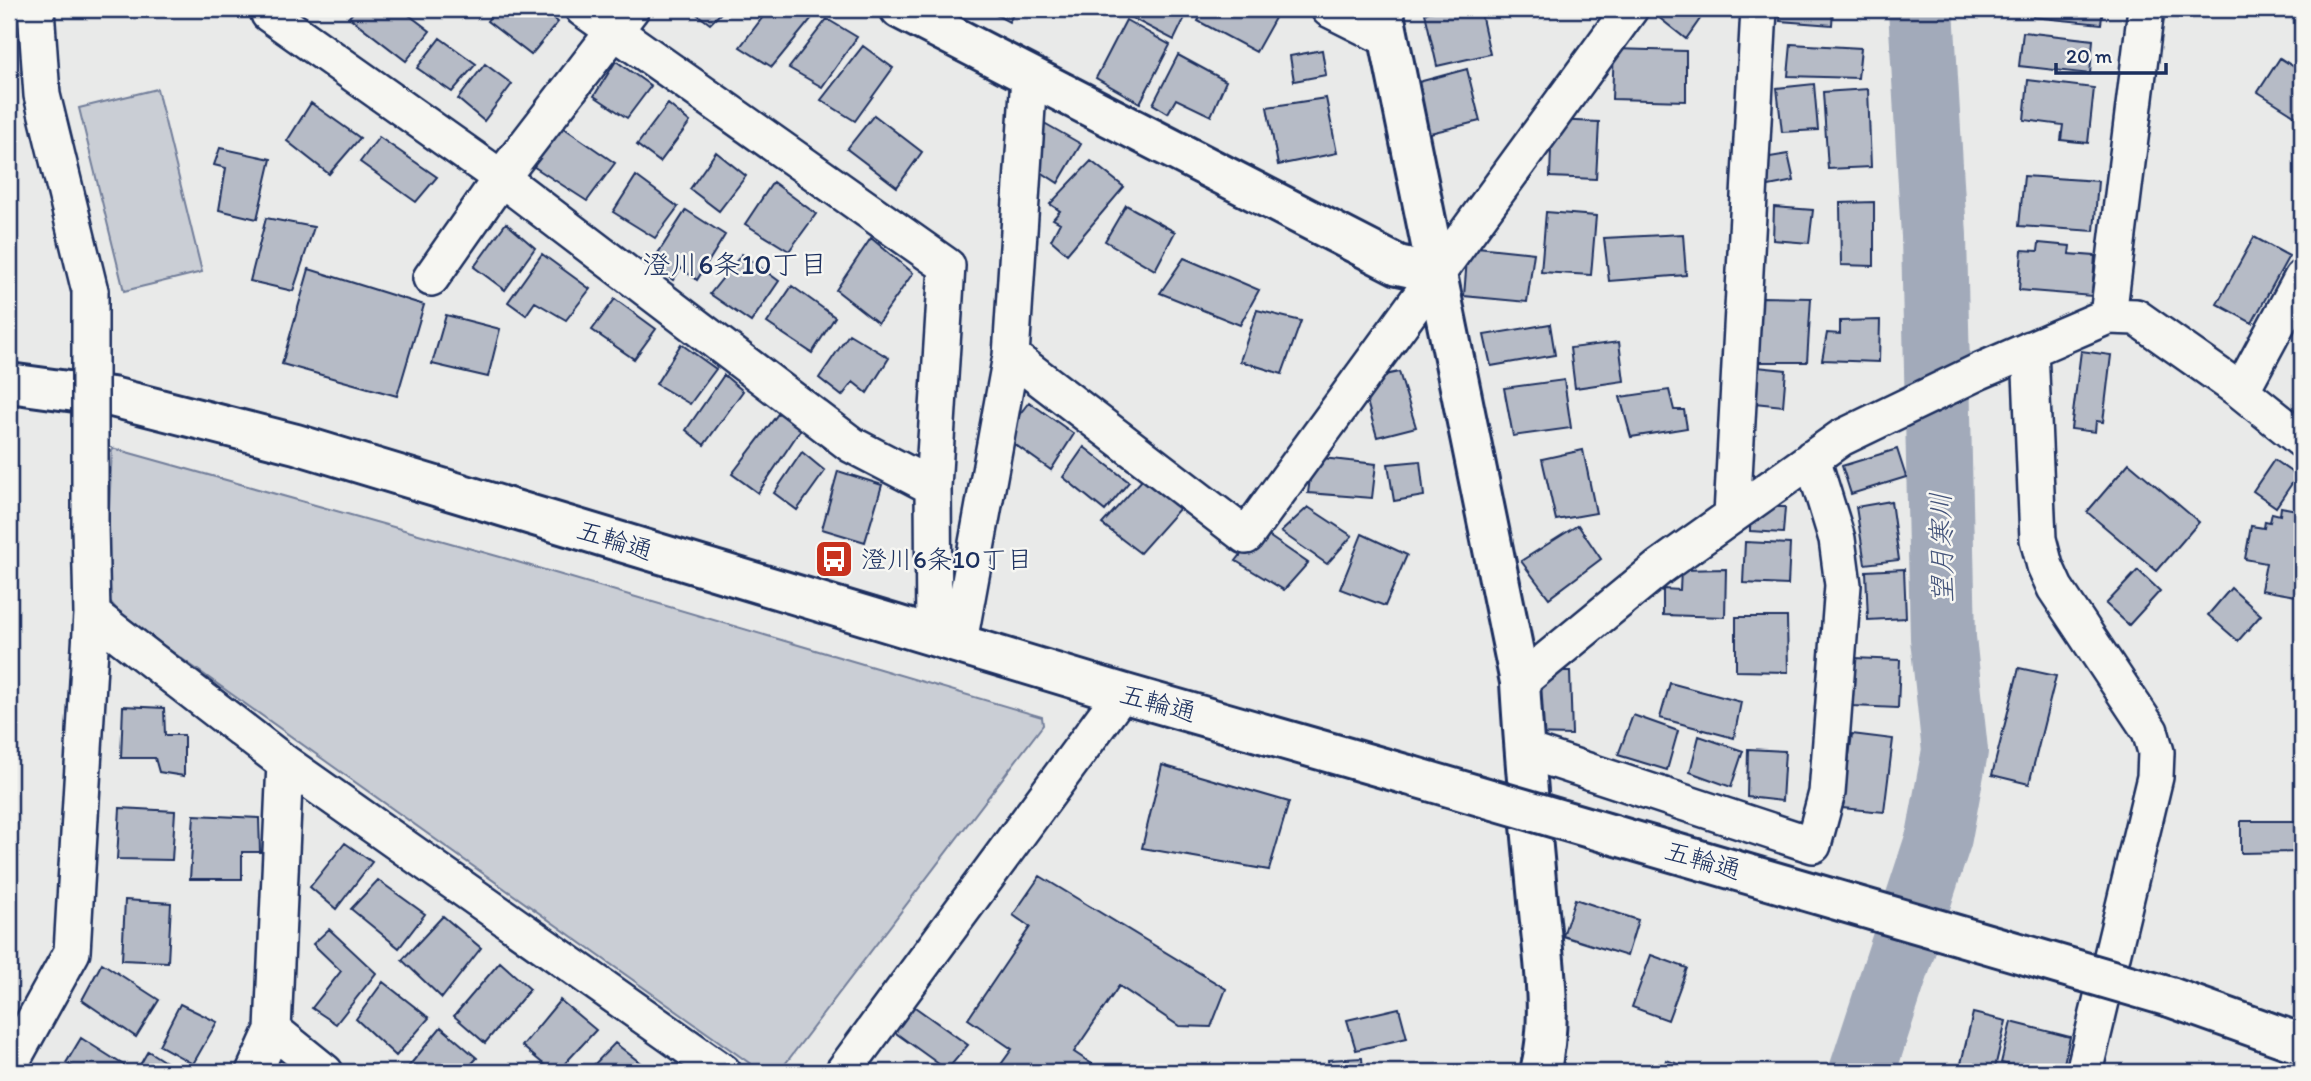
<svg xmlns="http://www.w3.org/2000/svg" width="2311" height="1081" font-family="Itim,'Klee One',sans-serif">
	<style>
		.green { fill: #caced5; stroke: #727e9a; stroke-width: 2 }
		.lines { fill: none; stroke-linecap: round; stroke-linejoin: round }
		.river { stroke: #a2aaba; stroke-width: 66 }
		.building { fill: #b6bbc6; stroke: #1b2f5e; stroke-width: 2 }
		.minor-casing { stroke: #1b2f5e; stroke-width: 40 }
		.tertiary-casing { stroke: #1b2f5e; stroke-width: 44 }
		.primary-casing { stroke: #1b2f5e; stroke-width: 44 }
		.minor { stroke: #f6f6f2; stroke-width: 35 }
		.tertiary { stroke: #f6f6f2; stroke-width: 38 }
		.primary { stroke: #f6f6f2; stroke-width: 38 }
		.minor-bridge-casing { stroke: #1b2f5e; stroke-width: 40; stroke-linecap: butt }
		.primary-bridge-casing { stroke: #1b2f5e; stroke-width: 44; stroke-linecap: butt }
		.minor-bridge { stroke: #f6f6f2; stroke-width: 35 }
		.primary-bridge { stroke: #f6f6f2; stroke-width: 38 }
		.labels { text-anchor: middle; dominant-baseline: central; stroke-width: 5; stroke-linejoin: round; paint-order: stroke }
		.street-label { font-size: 26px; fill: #1b2f5e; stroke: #f6f6f2 }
		.poi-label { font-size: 26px; fill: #1b2f5e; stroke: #f6f6f2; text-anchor: start }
		.neighbourhood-label { font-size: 28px; fill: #1b2f5e; stroke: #f6f6f2 }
		.water-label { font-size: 28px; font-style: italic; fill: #44547a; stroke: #f6f6f2 }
	</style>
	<rect width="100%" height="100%" fill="#e9eae9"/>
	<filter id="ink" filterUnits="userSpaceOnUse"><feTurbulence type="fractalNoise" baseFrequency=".0143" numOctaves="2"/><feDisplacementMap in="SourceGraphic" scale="14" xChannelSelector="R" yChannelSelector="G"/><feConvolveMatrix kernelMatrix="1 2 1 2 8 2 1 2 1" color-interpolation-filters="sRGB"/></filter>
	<g filter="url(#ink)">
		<!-- green -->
		<path class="green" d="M157,89L202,272L124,291L79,108Z
			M112,448L504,558L1042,717L1043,725L779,1072H762L122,616L105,595Z"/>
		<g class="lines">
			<!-- river -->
			<path class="river" d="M1862,1072L1939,837L1955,751L1943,638L1934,236L1921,9"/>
		</g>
		<!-- building -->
		<path class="building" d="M356,9H401L430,31L406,61L349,17Z
			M496,9H543L558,22L531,55L487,21Z
			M690,9H725L710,24Z
			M769,9H782L787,11L789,9H810L816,13L772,67L740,47Z
			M985,9H1016L1009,22Z
			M1134,9H1189L1174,40L1130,17Z
			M1204,9H1257L1275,18L1256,52L1198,21Z
			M1444,9H1480L1490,54L1437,66L1425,13Z
			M1495,9H1534L1497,16Z
			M1654,9H1707L1686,39L1652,12Z
			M1781,9H1833L1832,25L1780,21Z
			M2034,9H2103L2101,24L2033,17Z
			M827,19L857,37L822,87L789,68Z
			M1126,20L1170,45L1140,103L1096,78Z
			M2023,32L2093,40L2090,74L2019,66Z
			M440,38L476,64L452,92L417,68Z
			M1791,44L1861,48L1858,78L1788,76Z
			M863,46L893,68L855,121L821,100Z
			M1614,49L1686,51V101L1612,99Z
			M1322,50L1326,75L1294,81L1290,56Z
			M1178,55L1226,81L1211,116L1176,99L1168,113L1153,104Z
			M2280,58L2302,72V120L2258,92Z
			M616,61L651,86L627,118L594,96Z
			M485,64L512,84L484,121L458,99Z
			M1467,69L1480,121L1426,134L1415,83Z
			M2028,80L2094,88L2088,143L2061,140L2063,125L2024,120Z
			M1814,84L1818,130L1782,132L1777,88Z
			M1868,89L1871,167L1828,169L1823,92Z
			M1326,98L1337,153L1278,165L1267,107Z
			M311,103L360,138L329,174L287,141Z
			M668,104L690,122L660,162L637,145Z
			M874,115L922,152L897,187L847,149Z
			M551,119L615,163L587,201L525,161Z
			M1039,120L1081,144L1058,183L1018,157Z
			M1552,120L1599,122L1596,179L1550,177Z
			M379,137L437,177L416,202L360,162Z
			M220,148L271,159L257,219L219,210L226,168L214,165Z
			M716,152L746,176L719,211L690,189Z
			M1788,154L1794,181L1753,189L1746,161Z
			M1091,161L1124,187L1067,254L1051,240L1060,223L1053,219L1060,211L1050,204Z
			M636,176L678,207L655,238L613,212Z
			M2024,176L2098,181L2094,231L2019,226Z
			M773,182L816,214L789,251L745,224Z
			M1874,202V266L1841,265L1840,203Z
			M1126,205L1175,232L1155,270L1105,241Z
			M1774,207L1813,210L1809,243L1773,240Z
			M686,210L725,235L697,280L681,268L673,280L651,264Z
			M1546,212L1596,216L1591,275L1541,272Z
			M266,218L314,227L293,291L250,281Z
			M506,223L535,248L505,290L474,267Z
			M1683,234L1686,275L1609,281L1604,238Z
			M2254,237L2289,256L2252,323L2217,304Z
			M871,238L913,273L878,323L836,290Z
			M2039,243L2070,246L2069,254L2095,256L2092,296L2019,290L2022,250L2038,251Z
			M1468,246L1534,253L1527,302L1464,296Z
			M542,254L590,289L566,320L535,302L526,315L508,302Z
			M742,254L779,281L751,322L710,294Z
			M1184,258L1259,290L1240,325L1160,293Z
			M309,269L424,305L397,396L282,364Z
			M792,286L835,317L812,353L767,323Z
			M1760,297L1811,298L1807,362H1757Z
			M615,299L656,329L634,359L592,330Z
			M1257,310L1301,321L1282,374L1240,361Z
			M446,315L500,329L488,377L432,364Z
			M1880,320L1879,362L1822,360L1827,333L1840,334V321Z
			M1550,324L1555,355L1491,366L1484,335Z
			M849,334L889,358L867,393L853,382L842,396L819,378Z
			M1619,342L1624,381L1575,388L1570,348Z
			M681,344L716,369L690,404L656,384Z
			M2081,351L2111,355L2103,422L2096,421L2095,432L2071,429Z
			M1747,366L1786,370L1783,406L1745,402Z
			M1399,372L1416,427L1377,437L1361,380Z
			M724,375L743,391L704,445L686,430Z
			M1564,380L1571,428L1513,436L1504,388Z
			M1669,390L1674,410H1684L1687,428L1631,437L1620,397Z
			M1029,402L1074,434L1051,470L1003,436Z
			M781,410L803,426L758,493L732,474Z
			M1084,447L1129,482L1105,511L1063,477Z
			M1897,449L1906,477L1851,494L1842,466Z
			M1583,450L1596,513L1556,520L1542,459Z
			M802,452L825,471L797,510L774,493Z
			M1313,457L1376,464L1372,498L1308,493Z
			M2274,460L2297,476L2276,507L2253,491Z
			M1420,461L1424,496L1394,501L1388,464Z
			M2129,463L2199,522L2157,571L2087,512Z
			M838,471L882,485L865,542L822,529Z
			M1143,479L1180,508L1140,553L1102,524Z
			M1891,501L1899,560L1865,564L1856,507Z
			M1308,507L1352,536L1327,564L1281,532Z
			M1750,507H1785L1783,533L1750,531Z
			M2281,507L2302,511V597L2261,590L2266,563L2245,559L2251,526L2264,528L2265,521L2270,522L2272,513L2280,515Z
			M1578,525L1601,559L1549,598L1521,561Z
			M1260,530L1308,563L1284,590L1236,561Z
			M1362,534L1407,555L1385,606L1340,589Z
			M1745,542L1790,544L1788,585L1743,583Z
			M1726,569L1725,617L1663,615V589L1680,590L1681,570Z
			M1904,569L1906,618L1868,620L1866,571Z
			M2138,570L2160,591L2129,625L2106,604Z
			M2231,588L2261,615L2238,641L2208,615Z
			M1736,617H1787L1788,672L1736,671Z
			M1854,658L1900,660L1898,708L1852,706Z
			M2019,668L2056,676L2029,784L1992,775Z
			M1528,671H1570L1572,735L1529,734Z
			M1670,683L1741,702L1734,738L1660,718Z
			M123,706L164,708L165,735H184V776L159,772L155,758H121Z
			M1633,715L1678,731L1667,770L1618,755Z
			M1852,734L1893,739L1884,812L1842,808Z
			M1699,736L1743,751L1731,787L1690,772Z
			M1748,749L1785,751L1782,801L1747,797Z
			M1162,765L1289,802L1269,870L1142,848Z
			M120,808L175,811L172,860L117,859Z
			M194,815L259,818L260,852H242V879H190Z
			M2241,821H2302V852L2241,853Z
			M345,843L372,862L336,909L310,887Z
			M1040,876L1226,989L1211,1027L1179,1026L1119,986L1074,1052L1104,1072H1000L997,1070L1012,1049L968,1019L1030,927L1013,915Z
			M378,880L425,914L399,948L351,909Z
			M1575,899L1638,920L1627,956L1563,936Z
			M125,900L171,903L168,962L122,960Z
			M443,916L481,948L442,998L402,960Z
			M329,929L376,973L336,1024L312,1008L341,971L313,944Z
			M1651,955L1687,968L1668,1020L1632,1007Z
			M500,962L530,989L485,1043L454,1016Z
			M102,963L159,1000L136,1037L82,1000Z
			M383,982L429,1018L396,1056L356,1019Z
			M560,1000L596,1030L557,1072H553L522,1046Z
			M180,1004L217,1022L193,1064L159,1045Z
			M912,1005L968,1045L947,1070L893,1031Z
			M1399,1008L1407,1038L1356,1050L1347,1020Z
			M1973,1013L2006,1021L1994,1072H1959Z
			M2011,1022L2070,1037L2062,1072H2040L2001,1063Z
			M441,1027L477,1058L464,1072H451L444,1067L439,1072H416L409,1066Z
			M81,1038L125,1066L121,1072H81L66,1063Z
			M615,1043L652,1072H587Z
			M148,1051L181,1072H136Z
			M1362,1058L1363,1072H1329L1328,1060Z
			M1666,1060L1703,1072H1662Z"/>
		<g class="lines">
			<defs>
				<path id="minor" d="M36,9L42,95L90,291
					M269,9V14L501,178L852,445L933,487L934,637
					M583,9L947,266L933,487
					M1329,9L1389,39
					M431,278L501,178L631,9
					M2108,316L2146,9
					M2030,349L2038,539L2045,566L2055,588L2150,731L2156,752L2155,777L2084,1072
					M1011,356L1246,536L1630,9
					M2241,391L2302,278
					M1732,515L1759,9
					M92,614L285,763L723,1072
					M959,642L1011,356L1029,76
					M1520,682L1660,567L1841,438L1980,371L2108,316L2136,317L2241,391L2302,440
					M1524,750L1813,845L1827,793L1843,585L1837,539L1812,458
					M273,1030L325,1072
					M9,1066L72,952L92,614L90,526
					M254,1072L273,1030L285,763
					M843,1072L1122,693"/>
				<path id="tertiary" d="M900,9L1398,265L1435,273
					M1383,9L1520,682C1524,755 1531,828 1538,901C1543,957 1554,1017 1540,1072"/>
				<path id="primary" d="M9,383L112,397L296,444L1122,693L1408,775
					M2170,997L2302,1044"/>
			</defs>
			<!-- minor casing -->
			<use href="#minor" class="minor-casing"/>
			<!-- tertiary casing -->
			<use href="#tertiary" class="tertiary-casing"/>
			<!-- primary casing -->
			<use href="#primary" class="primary-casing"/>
			<!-- minor -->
			<use href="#minor" class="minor"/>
			<!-- tertiary -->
			<use href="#tertiary" class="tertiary"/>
			<!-- primary -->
			<use href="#primary" class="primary"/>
			<defs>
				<path id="minor-bridge" d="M90,291V526"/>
				<path id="primary-bridge" d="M1408,775L2170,997"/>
			</defs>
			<!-- minor-bridge casing -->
			<use href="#minor-bridge" class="minor-bridge-casing"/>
			<!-- primary-bridge casing -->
			<use href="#primary-bridge" class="primary-bridge-casing"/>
			<!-- minor-bridge -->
			<use href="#minor-bridge" class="minor-bridge"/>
			<!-- primary-bridge -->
			<use href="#primary-bridge" class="primary-bridge"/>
		</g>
	</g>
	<!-- icons -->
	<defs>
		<symbol id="bus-square" viewBox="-11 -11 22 22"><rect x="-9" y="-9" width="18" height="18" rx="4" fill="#c8321e" stroke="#f6f6f2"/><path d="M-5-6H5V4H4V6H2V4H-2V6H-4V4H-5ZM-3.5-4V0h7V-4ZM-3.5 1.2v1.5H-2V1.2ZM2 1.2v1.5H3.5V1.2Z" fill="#fff"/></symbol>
	</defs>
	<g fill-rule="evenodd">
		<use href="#bus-square" x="812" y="537" width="44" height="44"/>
	</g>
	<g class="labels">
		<!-- street labels -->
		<g class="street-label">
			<text transform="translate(615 540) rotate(17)">五輪通</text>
			<text transform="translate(1158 703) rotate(15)">五輪通</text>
			<text transform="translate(1703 860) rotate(16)">五輪通</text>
		</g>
		<!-- poi labels -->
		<g class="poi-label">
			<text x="861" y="559">澄川6条10丁目</text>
		</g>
		<!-- neighbourhood labels -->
		<g class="neighbourhood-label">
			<text x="735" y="264">澄川6条10丁目</text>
		</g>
		<!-- water labels -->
		<g class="water-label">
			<text transform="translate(1941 548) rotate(-91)">望月寒川</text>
		</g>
	</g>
	<!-- margin -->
	<rect width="2311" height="1081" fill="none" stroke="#f6f6f2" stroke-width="35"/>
	<rect x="18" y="18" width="2276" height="1046" fill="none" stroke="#1b2f5e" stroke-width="2.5" filter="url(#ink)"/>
	<!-- scale -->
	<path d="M2056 63v10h110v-10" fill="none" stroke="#1b2f5e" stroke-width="3.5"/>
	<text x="2066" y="63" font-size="21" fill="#1b2f5e" stroke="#f6f6f2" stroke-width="5" paint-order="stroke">20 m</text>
</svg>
